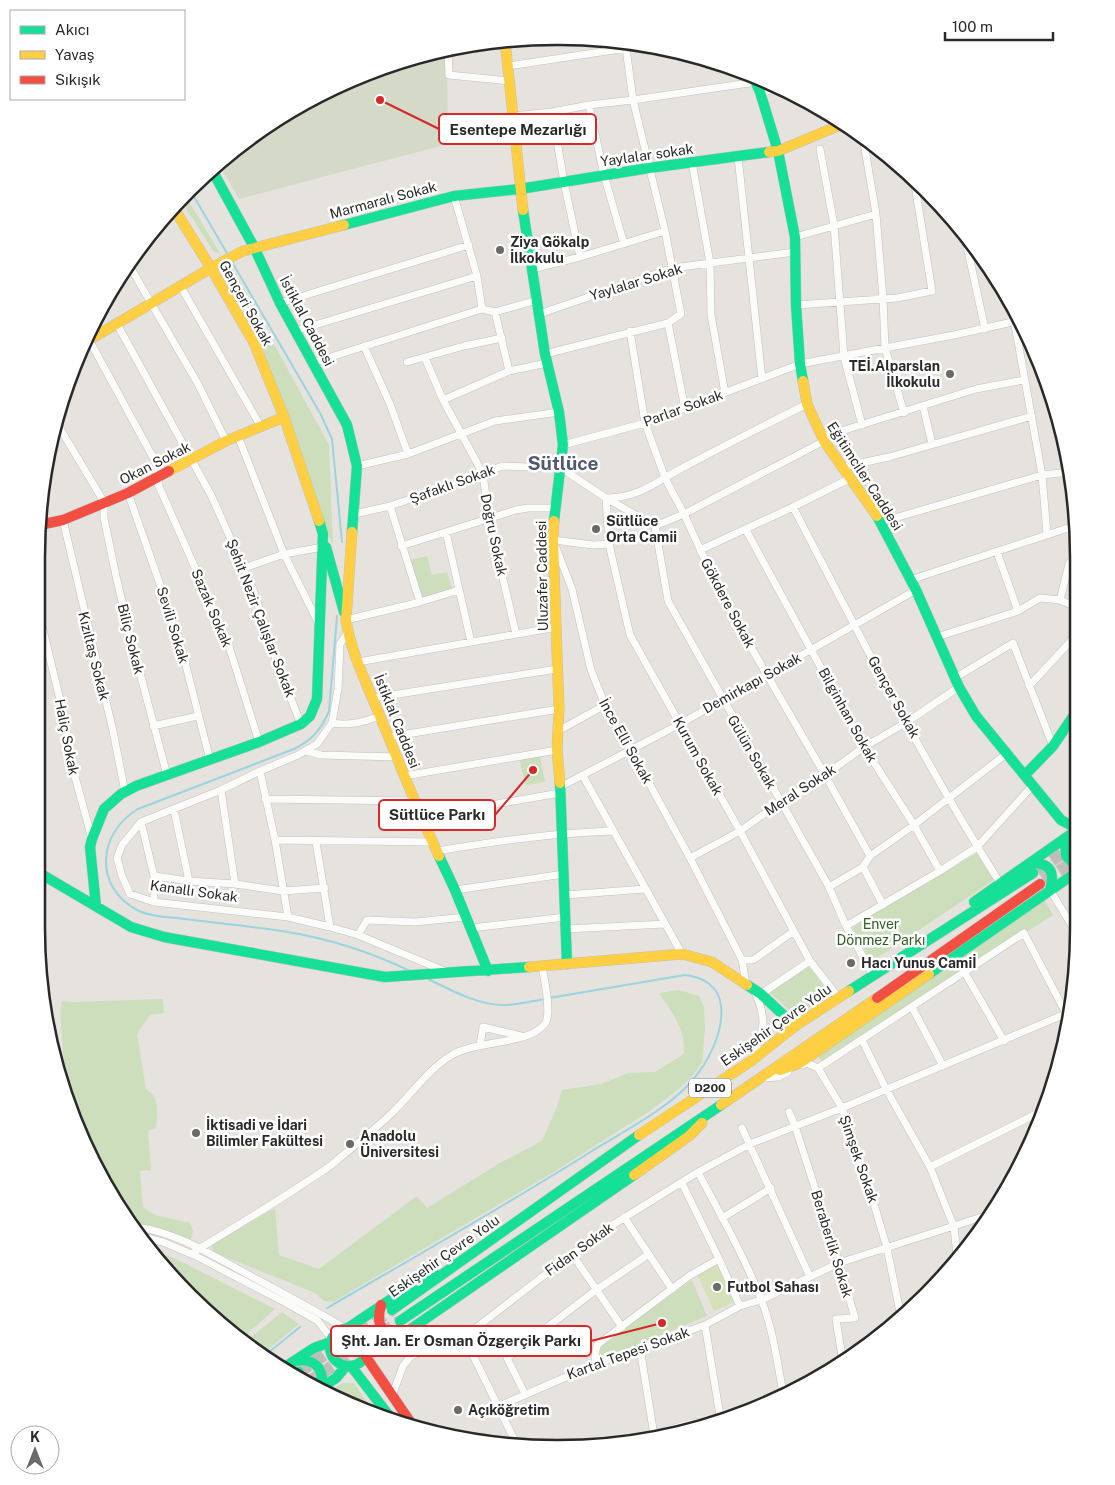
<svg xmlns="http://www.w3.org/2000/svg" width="1115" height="1485" font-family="'Public Sans',sans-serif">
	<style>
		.green { fill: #ccdebc }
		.cemetery { fill: #d4d9c8 }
		.pitch { fill: #d6e1ba }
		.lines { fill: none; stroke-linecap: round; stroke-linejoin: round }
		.stream { stroke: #9bd3e0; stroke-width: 2 }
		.highway-tunnel { stroke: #c0bebb; stroke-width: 12; stroke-dasharray: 12 6; stroke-linecap: butt }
		.street-casing { stroke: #c1c0c0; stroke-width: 8 }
		.fast-casing { stroke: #c1c0c0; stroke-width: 11 }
		.slow-casing { stroke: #c1c0c0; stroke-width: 11 }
		.jam-casing { stroke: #c1c0c0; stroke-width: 11 }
		.street { stroke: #fbfbfa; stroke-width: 7 }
		.fast { stroke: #16e098; stroke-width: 10 }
		.slow { stroke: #ffcf43; stroke-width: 10 }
		.jam { stroke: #f24e42; stroke-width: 10 }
		.poi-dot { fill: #6b6a69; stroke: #fff; stroke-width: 2 }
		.labels { text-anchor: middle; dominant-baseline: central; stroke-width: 5; stroke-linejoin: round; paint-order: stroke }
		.shield { fill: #fff; stroke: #696969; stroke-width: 1 }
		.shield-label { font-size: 12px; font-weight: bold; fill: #292929 }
		.street-label { font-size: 14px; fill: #292929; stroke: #fff }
		.poi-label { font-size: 14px; font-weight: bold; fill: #292929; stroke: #fff; text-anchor: start }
		.park-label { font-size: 14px; fill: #325d22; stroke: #fff }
		.district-label { font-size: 19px; font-weight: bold; fill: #4f5874; stroke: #fff }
		.rim { fill: none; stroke: #292929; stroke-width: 2.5 }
		.leader { fill: none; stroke: #d62828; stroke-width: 2 }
		.callout-dot { fill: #d62828; stroke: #fff; stroke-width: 2 }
		.callout { fill: #fff; stroke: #d62828; stroke-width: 2 }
		.callout-label { font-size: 15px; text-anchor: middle; font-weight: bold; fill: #292929 }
	</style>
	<rect width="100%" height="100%" fill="#e6e3df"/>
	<!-- green -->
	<path class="green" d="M184,194L220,253L214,252L180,199Z
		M232,267L329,445L333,546L260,343L226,269Z
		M427,556L432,575L447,572L452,589L421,598L410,560Z
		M540,754L545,782L526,785L519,758Z
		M977,853L994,880L871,962L853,928L870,915Z
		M1044,899L1053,915L823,1063L816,1054Z
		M807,963L829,994L796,1016L769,992Z
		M679,990L699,996L704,1007L705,1028L702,1063L692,1076L679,1089L650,1111L552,1173L333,1302L324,1301L315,1293L213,1252L212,1245L275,1208L279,1255L319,1269L417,1196L427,1208L500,1163L542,1141L556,1109L562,1090L601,1084L628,1073L655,1072L684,1054C686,1029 672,1013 659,993Z
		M163,999L164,1013L150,1015L137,1034L146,1089C161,1098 157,1113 156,1128L148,1131L151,1170L140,1171L143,1207L155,1215L190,1223L193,1231L191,1239L135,1226L106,1188L66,1091L60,1012L62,1001L73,1002Z
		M154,1250L184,1263L275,1309L241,1339L189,1296Z
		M692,1280L707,1316L599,1361V1354L603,1344Z
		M282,1312L299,1324L261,1355L245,1342Z
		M342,1383H354L373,1411L326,1394Z"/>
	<!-- cemetery -->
	<path class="cemetery" d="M447,49L448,144L239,199L219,164L268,124L358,76Z"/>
	<!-- pitch -->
	<path class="pitch" d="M719,1262L737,1301L714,1311L696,1272Z"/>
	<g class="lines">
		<!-- stream -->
		<path class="stream" d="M189,188L228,255
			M232,262L320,413L332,439L342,542
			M337,616L329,711C321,730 312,740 294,749L138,809C98,833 93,886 137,910C151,917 169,917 185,919C217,923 250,926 282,931C327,938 371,952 412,972
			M428,979C451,990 475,1004 502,1005C515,1006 531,1001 545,999
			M327,1308C416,1256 505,1206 592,1151C624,1131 666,1110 691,1082C708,1063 724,1032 721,1006C719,986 703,977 685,975L549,998
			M263,1357L300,1327"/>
		<!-- highway-tunnel -->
		<path class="highway-tunnel" d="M1037,871L1074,845
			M1044,881L1074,861
			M299,1372L392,1310
			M307,1383L400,1321"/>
		<defs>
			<path id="street" d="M448,49L449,75L510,81
				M508,66L647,45
				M760,92L780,89
				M589,105L604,175L624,244
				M552,112L564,182L580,257
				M514,116L552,112L589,105L633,100L756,82
				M863,137L876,214L883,298L885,348L904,413
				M820,149L834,225L844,357L862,425
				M738,157L762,379
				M692,162L710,263L711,315L725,393
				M454,196L477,276L482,309
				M795,237L876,214
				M965,237L985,329
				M129,265L198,384L226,441
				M532,269L580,257L665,231
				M181,287L261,427
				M280,303L469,245
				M796,305L897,298L932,291L914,179
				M495,312L509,371
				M539,314L673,268L795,252
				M1013,314L1042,475L1047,534
				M668,323L685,409
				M117,324L211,495L253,589L279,669L301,724
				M295,331L477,276
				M630,331L645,423L665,478L684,514L723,599L825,775L870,856
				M87,336L155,461L159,477L158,484L227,640L259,742
				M364,346L390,404L408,454
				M545,354L668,323L681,314L665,231L633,100L626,48
				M425,358L443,400L483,474L489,519L516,634
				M407,362L464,346L502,338
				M312,363L482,309L495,312L537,300
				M443,400L509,371L547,363
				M923,406L932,444
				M55,420L104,502V518L116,576L131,639L167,775
				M238,436L284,554L319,624
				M822,437L976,389L1024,380
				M563,445L645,423L800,364L954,335L1017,321
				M357,466L408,454L495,421L559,412
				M842,467L889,457L1032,416
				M128,493L169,610L183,654L210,760
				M606,498L609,544L630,635L740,831L810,961L838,997
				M608,498C643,497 659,479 688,465C727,444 767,424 807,404
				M390,506L420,602
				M793,507C859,634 924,763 1000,883
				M354,514L390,506L483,474L502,466L561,468L606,498L655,526
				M39,515L44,524
				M63,520L113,731L125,792
				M881,522L1042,475L1070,472
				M655,526L668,601L828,885L846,926L871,972
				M655,526L684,514L824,441
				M746,530L864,747L914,825L940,871
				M446,532L471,642
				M553,540L593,545L609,544
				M401,546L516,510L528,508H555
				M556,548L572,589L591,670L605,705L631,750L690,858L742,960L746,984
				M700,550L793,507L849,479
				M997,552L1018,611
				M244,568L284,554L323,547
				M910,580L1074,526
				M1060,600L1069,564L1074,557
				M37,605L61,704L74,773L92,839
				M346,620L420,602L459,590
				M348,632L340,644L338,689L332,723L317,744L298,755L260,771L221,790L141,822L122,845L117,858L122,876L130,894L154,902L288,917L330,927L358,935L447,972
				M937,637L1018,611L1040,598L1060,600L1074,606
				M358,662L557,627
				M955,678L1013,643L1053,746
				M1029,686L1070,642L1074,634
				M373,698L557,669
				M332,723C350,726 363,722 380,716
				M153,726L198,716
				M1066,726L1074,734
				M558,731L605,705
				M389,737L559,709
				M306,751L321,755L397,757
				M260,771L275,840L288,917
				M404,776L557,750
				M583,776L682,954
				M560,787L680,724L916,590
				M221,790L235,884
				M265,799L414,801
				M174,810L189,881
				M421,817L560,793
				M141,822L154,876V902
				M275,840L433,842
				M316,842L330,927
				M437,851C496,841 553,833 613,831
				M690,858L740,831L781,802L825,775L864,747L907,722L959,687
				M863,867L883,905
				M154,876L189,881L235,884L283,891L325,888
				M829,887L863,867L870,856L914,825L1006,754
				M455,890L564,874
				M1050,890L1074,929
				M565,895L645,889
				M846,926L940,871L977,847L1033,785
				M471,928L565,917
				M566,929L665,924
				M358,935L367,920L415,922L466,917
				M742,960H753L794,931
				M965,973L1004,1041
				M761,994L810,961
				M912,1007L943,1066
				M862,1040L886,1089L930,1167L954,1227L957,1256
				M480,1045L483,1027L521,1036
				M753,1056C765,1030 767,1017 754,990
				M802,1065L807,1063L818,1068L842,1108L869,1187L887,1248L901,1317
				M818,1068L1024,933L1069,1019
				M765,1078L778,1077L788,1072
				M789,1112L795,1126L839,1263L855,1318L836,1319L843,1363
				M742,1128L810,1277
				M930,1167L1044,1110
				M698,1172C720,1214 744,1256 761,1299C773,1329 777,1361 783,1393
				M682,1183L719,1259L740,1306
				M624,1217L672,1289
				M722,1218L771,1188
				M136,1227C175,1232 211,1254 245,1273C279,1291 312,1309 345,1328
				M143,1237L163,1242L196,1256L288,1304L318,1321L332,1340
				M191,1254C226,1232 262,1211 297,1188C310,1179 323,1172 335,1162C354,1146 374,1130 392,1113C412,1094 428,1069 452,1055C477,1040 527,1045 544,1025C553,1016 544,979 542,966
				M572,1254L622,1327
				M705,1325L721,1422
				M464,1337L516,1443
				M640,1348L654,1435
				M596,1364L595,1357L597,1345L689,1276L719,1259
				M525,1394L507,1358L596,1290L649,1254
				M392,1396L403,1366L411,1356L464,1337L598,1234L698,1172L750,1144L842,1108L1070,1012
				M499,1406L596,1364L705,1325L740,1306L761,1300L839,1263L988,1215
				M631,1440L693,1423L730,1419"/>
			<path id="fast" d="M752,74L760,92L778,151L795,237L796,305L800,364L803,381
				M212,170L254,247L280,303L347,425L357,466L352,532
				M523,210L545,354L559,412L563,445L554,521
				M344,225L454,196L520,189L649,168L769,152
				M877,516L916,590L959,687L976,716L1061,820L1074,827
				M326,547L344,612
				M1025,775L1053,746L1074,715
				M560,783L567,964
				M1065,838L1066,856L1074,864
				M439,856L455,890L488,971
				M1031,863C1051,863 1055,872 1050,890
				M36,871L131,927L164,937L385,977L529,967
				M974,902L1074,832
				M96,906L90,847L92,839L104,809L121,794L136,786L259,742L301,724L310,716L317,699L323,534L319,521
				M929,974L1074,874
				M747,985L761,994L795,1026
				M849,991L1033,873
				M392,1310L639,1135
				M400,1321L721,1105
				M330 1347a19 19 0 1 1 38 0a19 19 0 1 1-38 0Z
				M348,1328L433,1271
				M367,1354L402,1335L634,1175
				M296,1361C309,1358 320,1364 322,1377L317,1389
				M351,1366L390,1417
				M282,1369L314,1348L331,1342
				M294,1376L299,1372
				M318,1390L336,1378L346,1366"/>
			<path id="slow" d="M505,41L523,210
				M769,152L778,151L845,123
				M173,207L211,268L254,343L284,417L319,521
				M84,343L211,268L243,251L344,225
				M803,381L807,404L824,441L877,516
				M169,471L226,441L284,417
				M554,521L553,540L559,709L557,750L560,783
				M352,532L346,620C351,653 367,684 379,714C399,762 417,809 439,856
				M529,967L682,954L712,962L747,985
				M780,1070L800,1063L929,974
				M721,1105L877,998
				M639,1135L751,1061L795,1026L849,991
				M634,1175L689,1136L702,1123"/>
			<path id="jam" d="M37,529L44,524L63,520L128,493L169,471
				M877,998L1040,884
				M381,1305C375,1327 382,1334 404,1334
				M366,1357L411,1423"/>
		</defs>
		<!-- street casing -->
		<use href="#street" class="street-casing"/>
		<!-- fast casing -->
		<use href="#fast" class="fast-casing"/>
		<!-- slow casing -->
		<use href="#slow" class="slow-casing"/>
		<!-- jam casing -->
		<use href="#jam" class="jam-casing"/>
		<!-- street -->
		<use href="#street" class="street"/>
		<!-- fast -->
		<use href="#fast" class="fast"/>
		<!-- slow -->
		<use href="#slow" class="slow"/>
		<!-- jam -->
		<use href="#jam" class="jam"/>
	</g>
	<!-- markers -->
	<g class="poi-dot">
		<circle cx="500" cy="250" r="5"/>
		<circle cx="950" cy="374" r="5"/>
		<circle cx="596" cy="529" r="5"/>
		<circle cx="851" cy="963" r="5"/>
		<circle cx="196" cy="1133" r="5"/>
		<circle cx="350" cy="1144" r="5"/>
		<circle cx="717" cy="1287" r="5"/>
		<circle cx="458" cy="1410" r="5"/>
	</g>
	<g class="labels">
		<!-- shield labels -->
		<rect class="shield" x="689" y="1078.5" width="42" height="19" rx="4"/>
		<g class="shield-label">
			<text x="710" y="1088">D200</text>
		</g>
		<!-- street labels -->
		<g class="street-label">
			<text transform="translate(647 155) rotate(-8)">Yaylalar sokak</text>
			<text transform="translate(383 200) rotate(-15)">Marmaralı Sokak</text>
			<text transform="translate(636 282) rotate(-17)">Yaylalar Sokak</text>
			<text transform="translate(246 303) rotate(61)">Gençeri Sokak</text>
			<text transform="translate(307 321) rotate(62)">İstiklal Caddesi</text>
			<text transform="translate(683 408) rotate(-20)">Parlar Sokak</text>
			<text transform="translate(155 463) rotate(-27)">Okan Sokak</text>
			<text transform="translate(865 476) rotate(57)">Eğitimciler Caddesi</text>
			<text transform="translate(452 484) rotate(-20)">Şafaklı Sokak</text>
			<text transform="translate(494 535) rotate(78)">Doğru Sokak</text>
			<text transform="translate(542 576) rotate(-91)">Uluzafer Caddesi</text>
			<text transform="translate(728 603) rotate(62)">Gökdere Sokak</text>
			<text transform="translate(212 608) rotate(67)">Sazak Sokak</text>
			<text transform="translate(261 618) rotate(69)">Şehit Nezir Çalışlar Sokak</text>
			<text transform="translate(173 625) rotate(73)">Sevili Sokak</text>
			<text transform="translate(131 639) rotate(76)">Biliç Sokak</text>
			<text transform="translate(94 656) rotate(76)">Kızıltaş Sokak</text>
			<text transform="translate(752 683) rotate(-29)">Demirkapı Sokak</text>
			<text transform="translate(894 697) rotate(61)">Gençer Sokak</text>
			<text transform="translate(848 715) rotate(61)">Bilginhan Sokak</text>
			<text transform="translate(397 721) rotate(68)">İstiklal Caddesi</text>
			<text transform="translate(67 737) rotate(79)">Haliç Sokak</text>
			<text transform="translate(626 741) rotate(61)">İnce Elli Sokak</text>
			<text transform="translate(752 752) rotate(60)">Gülün Sokak</text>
			<text transform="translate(698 756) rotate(61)">Kurum Sokak</text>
			<text transform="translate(800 790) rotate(-33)">Meral Sokak</text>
			<text transform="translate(194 891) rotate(8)">Kanallı Sokak</text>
			<text transform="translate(776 1025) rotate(-35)">Eskişehir Çevre Yolu</text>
			<text transform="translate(859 1159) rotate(71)">Şimşek Sokak</text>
			<text transform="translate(832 1244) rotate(73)">Beraberlik Sokak</text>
			<text transform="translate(579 1249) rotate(-36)">Fidan Sokak</text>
			<text transform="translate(444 1256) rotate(-35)">Eskişehir Çevre Yolu</text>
			<text transform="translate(628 1353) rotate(-20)">Kartal Tepesi Sokak</text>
		</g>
		<!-- poi labels -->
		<g class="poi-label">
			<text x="510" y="242">Ziya Gökalp<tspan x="510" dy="16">İlkokulu</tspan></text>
			<text x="940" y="366" text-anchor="end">TEİ.Alparslan<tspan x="940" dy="16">İlkokulu</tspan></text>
			<text x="606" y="521">Sütlüce<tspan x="606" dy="16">Orta Camii</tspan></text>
			<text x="861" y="963">Hacı Yunus Camiİ</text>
			<text x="206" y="1125">İktisadi ve İdari<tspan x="206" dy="16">Bilimler Fakültesi</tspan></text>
			<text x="360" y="1136">Anadolu<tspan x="360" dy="16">Üniversitesi</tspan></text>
			<text x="727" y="1287">Futbol Sahası</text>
			<text x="468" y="1410">Açıköğretim</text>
		</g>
		<!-- park labels -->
		<g class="park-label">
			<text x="881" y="924">Enver<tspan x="881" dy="16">Dönmez Parkı</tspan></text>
		</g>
		<!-- district labels -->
		<g class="district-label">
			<text x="563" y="463">Sütlüce</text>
		</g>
	</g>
	<!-- crop -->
	<path d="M0 0H1115V1485H0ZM557 45H558A512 512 0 0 1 1070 557V928A512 512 0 0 1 558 1440H557A512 512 0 0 1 45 928V557A512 512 0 0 1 557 45Z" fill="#fff" fill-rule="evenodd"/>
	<path class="rim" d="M557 45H558A512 512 0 0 1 1070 557V928A512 512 0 0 1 558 1440H557A512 512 0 0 1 45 928V557A512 512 0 0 1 557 45Z"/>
	<!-- callouts -->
	<path class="leader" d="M380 100L439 129M533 770L495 815M662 1323L591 1341"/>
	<g class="callout-dot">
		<circle cx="380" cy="100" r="5"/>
		<circle cx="533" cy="770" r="5"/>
		<circle cx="662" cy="1323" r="5"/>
	</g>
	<g class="callout">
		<rect x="439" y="114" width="157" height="30" rx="5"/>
		<rect x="379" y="800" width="116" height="30" rx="5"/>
		<rect x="331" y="1326" width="260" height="30" rx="5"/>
	</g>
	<g class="callout-label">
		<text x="518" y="135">Esentepe Mezarlığı</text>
		<text x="437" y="820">Sütlüce Parkı</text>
		<text x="461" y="1346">Şht. Jan. Er Osman Özgerçik Parkı</text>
	</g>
	<!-- legend -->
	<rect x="10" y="10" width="175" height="90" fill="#ffffff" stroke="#a9a9a9"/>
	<rect x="20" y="26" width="25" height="8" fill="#16e098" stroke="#a9a9a9"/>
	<text x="55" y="35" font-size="15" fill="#292929">Akıcı</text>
	<rect x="20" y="51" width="25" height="8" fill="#ffcf43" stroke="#a9a9a9"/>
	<text x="55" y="60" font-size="15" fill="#292929">Yavaş</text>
	<rect x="20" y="76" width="25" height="8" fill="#f24e42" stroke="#a9a9a9"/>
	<text x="55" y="85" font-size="15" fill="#292929">Sıkışık</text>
	<!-- north arrow -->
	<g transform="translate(35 1450)"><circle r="24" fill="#ffffff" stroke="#a9a9a9"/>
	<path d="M0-4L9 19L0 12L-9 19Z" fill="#6b6a69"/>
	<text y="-8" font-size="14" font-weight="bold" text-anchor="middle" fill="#292929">K</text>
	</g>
	<!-- scale -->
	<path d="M945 32v8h108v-8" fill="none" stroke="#292929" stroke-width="2.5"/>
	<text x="952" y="32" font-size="15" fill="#292929" stroke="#ffffff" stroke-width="4" paint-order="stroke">100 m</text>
</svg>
